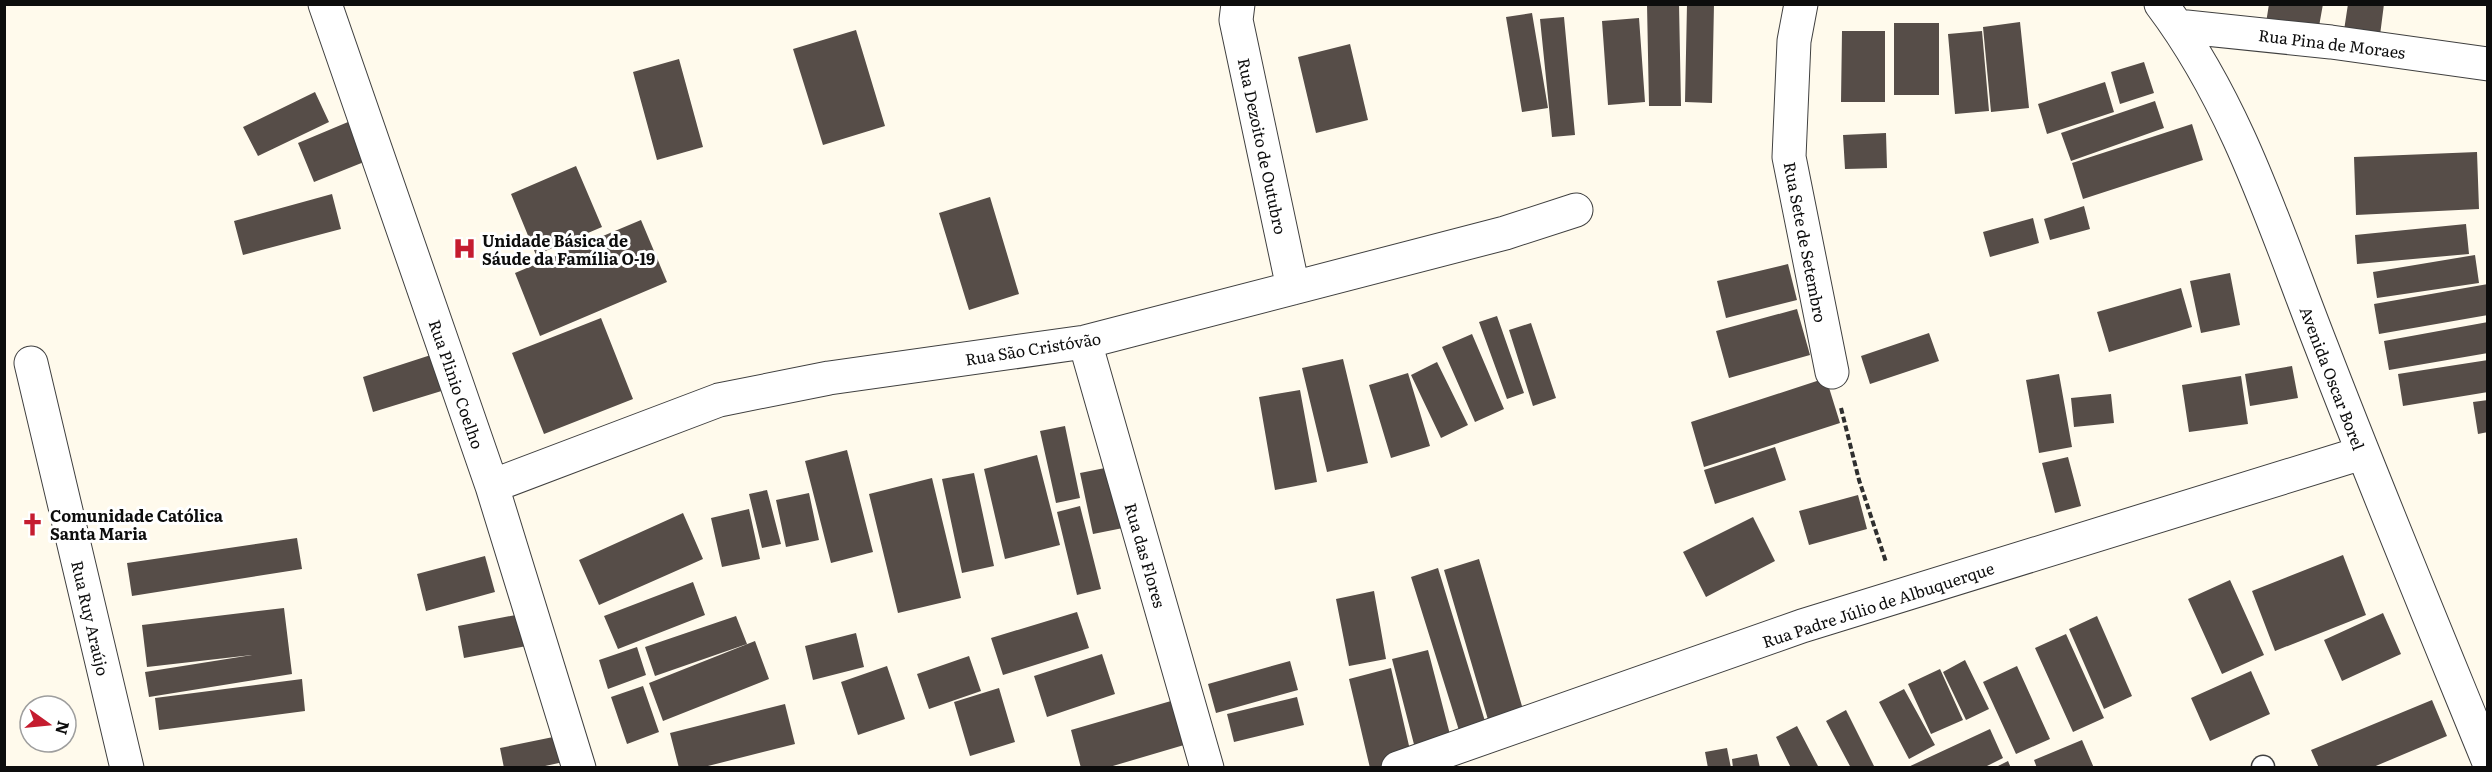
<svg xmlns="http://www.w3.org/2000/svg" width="2492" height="772" font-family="Literata,serif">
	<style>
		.building { fill: #564d48 }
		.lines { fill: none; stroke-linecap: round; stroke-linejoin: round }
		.service-casing { stroke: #404040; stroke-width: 25 }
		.minor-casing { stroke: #404040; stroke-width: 35 }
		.path { stroke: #2f2f2f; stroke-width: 4; stroke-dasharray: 6 3; stroke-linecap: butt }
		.service { stroke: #fff; stroke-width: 22 }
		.minor { stroke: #fff; stroke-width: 33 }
		.labels { text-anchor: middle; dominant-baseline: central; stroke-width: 6; stroke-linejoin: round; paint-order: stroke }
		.street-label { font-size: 16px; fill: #0d0d0d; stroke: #fff }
		.poi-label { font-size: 16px; font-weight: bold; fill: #0d0d0d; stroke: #fff; text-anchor: start }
	</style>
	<rect width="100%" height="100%" fill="#fffaec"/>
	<!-- building -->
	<path class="building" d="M1647,4H1679L1681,106H1649Z
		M1687,4H1714L1712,103L1685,102Z
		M2269,4H2323L2318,32L2266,23Z
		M2348,4H2384L2379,43L2343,37Z
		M1532,13L1548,108L1522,112L1506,17Z
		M1564,17L1575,135L1552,137L1540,19Z
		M1639,18L1645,102L1608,105L1602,21Z
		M2020,22L2029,108L1991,112L1983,27Z
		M1894,23H1939V95H1894Z
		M856,30L885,126L823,145L793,49Z
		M1842,31H1885V102H1841Z
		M1982,31L1989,111L1955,114L1948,34Z
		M1350,44L1368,120L1316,133L1298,57Z
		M679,59L703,147L657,160L633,72Z
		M2144,62L2154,93L2120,104L2111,72Z
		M2105,82L2114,112L2047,134L2038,104Z
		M315,92L329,122L258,156L243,127Z
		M2155,101L2164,128L2071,161L2061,133Z
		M348,122L364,162L314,182L298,143Z
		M2192,124L2203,160L2083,199L2072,163Z
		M1886,133L1887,168L1845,169L1843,135Z
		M2477,152L2479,209L2356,215L2354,157Z
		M576,166L602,227L536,255L511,194Z
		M332,194L341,229L243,255L234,221Z
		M990,197L1019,294L969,310L939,213Z
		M2084,206L2090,229L2050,240L2044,219Z
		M2033,218L2039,243L1990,257L1983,232Z
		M641,220L667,282L540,336L515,273Z
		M2466,224L2469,254L2357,264L2355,235Z
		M2475,255L2479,283L2377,298L2373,272Z
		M1788,264L1797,300L1726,318L1717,281Z
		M2230,273L2240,325L2201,333L2190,281Z
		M2488,284V315L2379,334L2374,304Z
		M2181,288L2192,327L2109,352L2097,312Z
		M1797,309L1810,355L1729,378L1716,331Z
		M1497,316L1524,393L1507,399L1479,322Z
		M601,318L633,399L544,434L512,353Z
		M2488,322V353L2389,370L2384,341Z
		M1531,323L1556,398L1533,406L1509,330Z
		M1929,333L1939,361L1870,384L1861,356Z
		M1472,334L1504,409L1475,422L1442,347Z
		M437,353L448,389L373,412L363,377Z
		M1343,359L1368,463L1327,472L1302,368Z
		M2488,360V392L2403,406L2398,374Z
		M1437,362L1468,425L1441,438L1411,375Z
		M2292,366L2298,398L2250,406L2245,374Z
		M1408,373L1430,446L1391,458L1369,385Z
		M2059,374L2072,447L2039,453L2026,380Z
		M2241,376L2248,424L2189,432L2182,385Z
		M1826,378L1840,423L1704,467L1691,422Z
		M1300,390L1317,482L1275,490L1259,397Z
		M2111,394L2114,423L2074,427L2071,398Z
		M2488,400V432L2478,434L2473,402Z
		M1065,426L1080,498L1056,503L1040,431Z
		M1775,447L1786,480L1715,504L1704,470Z
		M847,450L873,552L831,563L805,461Z
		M1037,455L1060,545L1005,559L984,469Z
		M2068,457L2081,506L2055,513L2042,463Z
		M1115,466L1128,527L1093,534L1080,473Z
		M974,473L994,566L962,573L942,479Z
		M932,478L961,598L898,613L869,494Z
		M767,490L781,544L762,548L749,494Z
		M809,493L819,540L786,547L776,500Z
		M1858,495L1867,529L1809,545L1799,511Z
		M1080,506L1101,589L1077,595L1057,512Z
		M749,509L760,559L722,567L711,518Z
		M683,513L703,559L599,605L579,560Z
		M1753,517L1775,561L1706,597L1683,552Z
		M297,538L302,569L132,596L127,563Z
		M2343,555L2366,615L2275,651L2252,591Z
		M485,556L495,592L426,611L417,574Z
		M1479,559L1524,713L1489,723L1444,570Z
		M1438,568L1488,731L1462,740L1411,577Z
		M2230,580L2264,655L2222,674L2188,599Z
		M693,582L705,615L618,649L604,616Z
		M1374,591L1386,659L1349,666L1336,599Z
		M284,608L292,674L149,697L145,672L252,655L147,667L142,625Z
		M1077,612L1089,648L1003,675L991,638Z
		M526,613L532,645L464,658L458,626Z
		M2383,613L2401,654L2342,681L2324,640Z
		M736,616L747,644L655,676L645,647Z
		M2097,616L2132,696L2104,709L2069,629Z
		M856,633L864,667L813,680L805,646Z
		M2066,634L2104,718L2073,732L2035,648Z
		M755,641L769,679L663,721L649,683Z
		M637,647L646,675L608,689L599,660Z
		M1428,650L1453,746L1417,756L1392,659Z
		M1102,654L1115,694L1047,717L1034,676Z
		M969,656L981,691L929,709L917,674Z
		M1965,660L1989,709L1966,720L1943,672Z
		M1290,661L1298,690L1216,713L1208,684Z
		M887,666L905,719L858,735L841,682Z
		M2017,666L2050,739L2016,754L1983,682Z
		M1391,668L1413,763L1393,768H1370L1349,679Z
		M1940,669L1963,720L1931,734L1908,684Z
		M2251,671L2270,714L2210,741L2191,698Z
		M302,679L305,711L159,730L155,698Z
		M643,686L659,732L627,744L611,697Z
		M999,688L1015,742L970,756L954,702Z
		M1904,689L1935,745L1909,759L1879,702Z
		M1297,697L1304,725L1234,742L1227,714Z
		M2432,700L2447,736L2371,768H2319L2311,750Z
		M1171,701L1184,745L1106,768H1081L1071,730Z
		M785,704L795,744L700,768H679L670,733Z
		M1846,710L1875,768H1851L1826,721Z
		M1797,726L1819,768H1791L1776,737Z
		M1990,729L2003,758L1983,768H1906Z
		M563,735L568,761L536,768H504L500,748Z
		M2082,740L2094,768H2037L2034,760Z
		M1727,748L1731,768H1708L1705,752Z
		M1757,754L1760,768H1733L1732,759Z
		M2008,761L2011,768H1994Z"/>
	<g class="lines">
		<defs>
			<path id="service" d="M2263,767V768"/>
			<path id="minor" d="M325,4L492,486L579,768
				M1238,4L1236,20L1293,288
				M1801,4L1794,41L1789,157L1832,372
				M2161,4C2238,106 2276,231 2322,348C2375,486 2432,623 2488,760
				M2177,26L2331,42L2488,64
				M1085,342L1207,768
				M31,363L127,768
				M492,486L719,400L829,378L1085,342L1505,233L1576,210
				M1398,768L1802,626L2362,453"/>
		</defs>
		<!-- service casing -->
		<use href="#service" class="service-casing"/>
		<!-- minor casing -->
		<use href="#minor" class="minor-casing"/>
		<!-- path -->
		<path class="path" d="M1841,408L1859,480L1886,562"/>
		<!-- service -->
		<use href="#service" class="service"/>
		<!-- minor -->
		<use href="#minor" class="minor"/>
	</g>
	<!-- icons -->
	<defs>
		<symbol id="hospital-bare" viewBox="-9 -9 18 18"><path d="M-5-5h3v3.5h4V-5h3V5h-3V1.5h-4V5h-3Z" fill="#c51c2f" stroke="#fff" stroke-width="2.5" paint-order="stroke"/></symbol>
		<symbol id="church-bare" viewBox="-9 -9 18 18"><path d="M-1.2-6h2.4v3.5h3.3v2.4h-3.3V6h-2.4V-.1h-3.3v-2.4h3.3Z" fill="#c51c2f" stroke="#fff" stroke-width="2.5" paint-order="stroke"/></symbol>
	</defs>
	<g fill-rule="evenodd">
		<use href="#hospital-bare" x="448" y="232" width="33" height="33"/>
		<use href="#church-bare" x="16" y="508" width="33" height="33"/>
	</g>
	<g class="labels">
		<!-- street labels -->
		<g class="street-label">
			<text transform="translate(2332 43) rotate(7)">Rua Pina de Moraes</text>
			<text transform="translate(1263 146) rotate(78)">Rua Dezoito de Outubro</text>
			<text transform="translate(1806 242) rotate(79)">Rua Sete de Setembro</text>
			<text transform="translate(1033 348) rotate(-9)">Rua São Cristóvão</text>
			<text transform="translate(2333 378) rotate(69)">Avenida Oscar Borel</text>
			<text transform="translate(457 384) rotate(71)">Rua Plinio Coelho</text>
			<text transform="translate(1146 555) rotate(74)">Rua das Flores</text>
			<text transform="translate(1878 604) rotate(-18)">Rua Padre Júlio de Albuquerque</text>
			<text transform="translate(91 618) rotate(77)">Rua Ruy Araújo</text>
		</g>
		<!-- poi labels -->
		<g class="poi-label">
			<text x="482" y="240">Unidade Básica de<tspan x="482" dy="18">Sáude da Família O-19</tspan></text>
			<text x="50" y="515">Comunidade Católica<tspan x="50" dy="18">Santa Maria</tspan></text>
		</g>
	</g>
	<!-- border -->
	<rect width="2492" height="772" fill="none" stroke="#0d0d0d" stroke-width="12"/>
	<!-- north arrow -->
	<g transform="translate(48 724) rotate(105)"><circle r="28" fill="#ffffff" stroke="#9e9e9e" stroke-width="1.5"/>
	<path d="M0-4.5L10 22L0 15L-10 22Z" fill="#c51c2f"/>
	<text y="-9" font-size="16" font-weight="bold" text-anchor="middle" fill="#0d0d0d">N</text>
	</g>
</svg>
